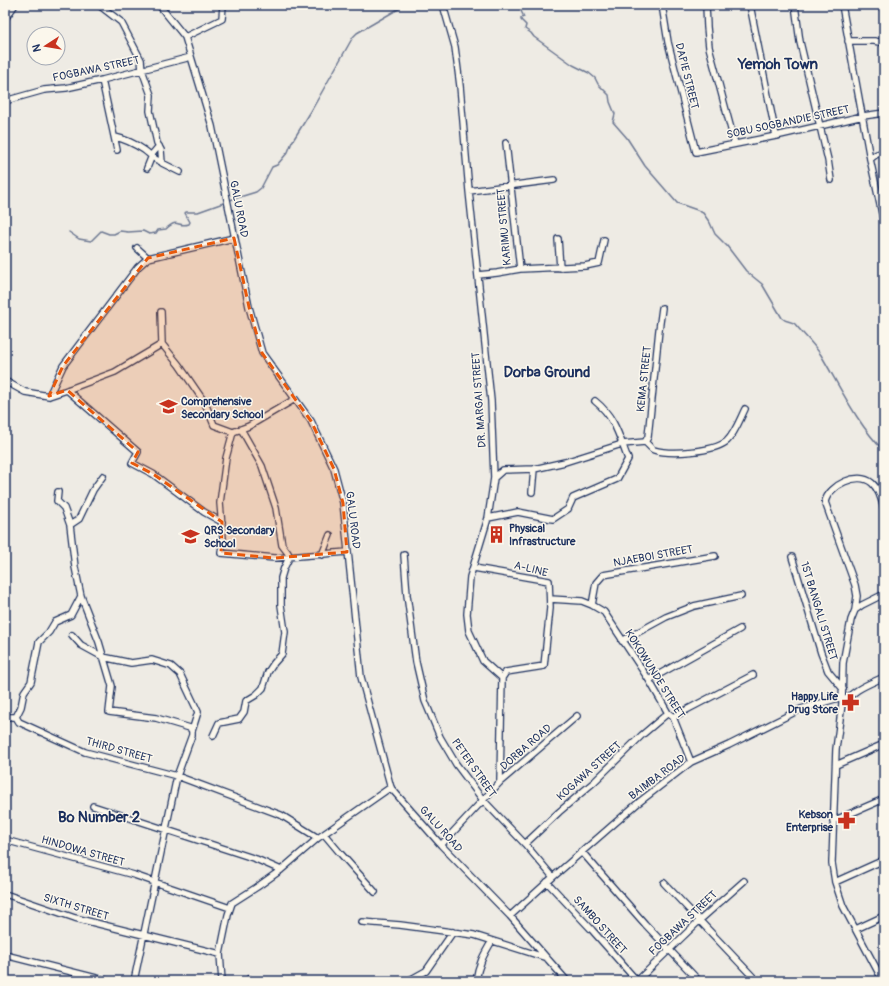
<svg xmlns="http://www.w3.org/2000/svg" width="889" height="986" font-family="Pangolin,sans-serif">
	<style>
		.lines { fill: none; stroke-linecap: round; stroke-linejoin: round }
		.stream { stroke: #6d7892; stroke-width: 1.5 }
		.minor-casing { stroke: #1b2f5e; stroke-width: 8 }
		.minor { stroke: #fbf7ec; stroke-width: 5.5 }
		.marked { fill: #e8590c; fill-opacity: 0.2; stroke: #e8590c; stroke-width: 3; stroke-dasharray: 8 5; stroke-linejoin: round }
		.labels { text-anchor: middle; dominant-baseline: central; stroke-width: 3; stroke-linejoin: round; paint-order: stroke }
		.street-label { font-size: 11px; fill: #1b2f5e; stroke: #fbf7ec }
		.poi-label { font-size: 11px; font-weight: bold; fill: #1b2f5e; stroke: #fbf7ec; text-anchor: start }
		.district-label { font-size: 15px; font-weight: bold; fill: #1b2f5e; stroke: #fbf7ec }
	</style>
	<rect width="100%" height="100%" fill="#eeebe4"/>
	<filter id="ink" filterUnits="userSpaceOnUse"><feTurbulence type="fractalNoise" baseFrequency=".025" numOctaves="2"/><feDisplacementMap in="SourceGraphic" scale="8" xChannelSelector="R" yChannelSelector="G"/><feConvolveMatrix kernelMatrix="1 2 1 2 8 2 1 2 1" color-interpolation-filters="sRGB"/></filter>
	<g filter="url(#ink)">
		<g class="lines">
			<!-- stream -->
			<path class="stream" d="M522,5L521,11L524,17L521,18V20L526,25L525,29L531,33L534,37L559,55L573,65L589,73L595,78L598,84L609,95L610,102L615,114L613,122L627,138L645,166L677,203L697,210L703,213L710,223L715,234L727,246L746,271L762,284L782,318C786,322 791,321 795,324C803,334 814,344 821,355C840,387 857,424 884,451
				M230,200L256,192L261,188L272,167L277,165L288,152L292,142L310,113L353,37L357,33L400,8L401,5
				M69,232L79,239L91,241L101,231L109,234H114L120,231L128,232L143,231L149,234L156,233L158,230L166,229C178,217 177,228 189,224L190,222L185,213L186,212H198L226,202"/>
			<defs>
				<path id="minor" d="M87,5H93
					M99,5L121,22L141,60L142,70L151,95L150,111L157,143L161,150L162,163L180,172
					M159,5L185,37L212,126L249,307L262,353L311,421L334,469L343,503L361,677L391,788L441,845L510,916L567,981
					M443,5L455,47L460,86L469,191L491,401L494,478L488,518L470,577L467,614L469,631L483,661L502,678L500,782
					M662,5L668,42L696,152L776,136L863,116L884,113
					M706,5L707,27L709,47L735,144
					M750,5L776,136
					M795,5L800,42L828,160L831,180
					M842,5L870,159L884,223
					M5,19L15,5
					M185,37L222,19L223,5
					M848,41H874L884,43
					M102,80L117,150
					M5,101L44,90L66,88L102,80L191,57
					M115,137C125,139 135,144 144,150C151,155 154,160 162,162
					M870,159L877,154L884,152
					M147,168L153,153L159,146
					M469,191L554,180
					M558,239L560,268
					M137,248L148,258
					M520,269L585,266L599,263L604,240
					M478,275L497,273L520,269L506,143
					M161,312L162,344
					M162,344L179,365L205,403L214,425L233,432L249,426L295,399
					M5,381L25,392L49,396L67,390L115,372L162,344
					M67,390L138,452L132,463L153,474L204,512L222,522
					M49,396L63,366L138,267L148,258L234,238
					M233,432L226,458L220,503L223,538L221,553L275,558L347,552
					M645,442C648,444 651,449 654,450C670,455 714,452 727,441C735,433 740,419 745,409
					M494,478L503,470L534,469
					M58,492L57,501L64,508L70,525
					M532,492L534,469L565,462L622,444L645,442L648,437L659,330L662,308
					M488,518L518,512L553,519L568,509L573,498L617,479L628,459C619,436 615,417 595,401
					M322,555L330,535
					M404,555L407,595L416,662L425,701L440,737L456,764L483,800L525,844L553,877
					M792,557L821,653L828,671L843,689
					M474,568L549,581L550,608L544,666L506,672L502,678
					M550,599L582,601L592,605L604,612L649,680L668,713L673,717L691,762
					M592,605L596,583L603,575L715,556
					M855,610L857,596L855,585L825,502C829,485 858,471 872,483C879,489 882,501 884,509
					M72,635L81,645L103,657L131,663L152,660L171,666L180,674L198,712L192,731
					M622,641L666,617L694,606L741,596
					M649,680L740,629
					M842,704C854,689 867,685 884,677
					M5,717H16
					M16,717L19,722L85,752L177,776L192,735V731L190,728L156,718L109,712L112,686L99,642L81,596L75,567L70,525L79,519L93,490L103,476
					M16,717L21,707L24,692L31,682L39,642L49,632L55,622L71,615L81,596
					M673,717L753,675
					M213,736L219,723L239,719L244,712L246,701L256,695L263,688L268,672L274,663L282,654L285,632L281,605V578L284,568L289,558L288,553L282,545L276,508L262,466L241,429
					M836,765L884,744
					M93,806L256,859L281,870
					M833,821L884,799
					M324,834L340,853L375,892
					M5,840L134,875L230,908
					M525,844L559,812L594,782L642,735L668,713
					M441,845L500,782L577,716
					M582,852L645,924L699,981
					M547,882L592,930L637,981
					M835,882L884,860
					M664,883L753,977
					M5,894L75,918L220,954
					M510,916L553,877L638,803L691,762L729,745L801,709L842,697
					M362,922L400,925L474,935L547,958
					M856,929L884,916
					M5,955L108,981
					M249,979L253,981
					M134,981L177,776L281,815L318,838
					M222,981L220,954L228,915L232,903L257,887L281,870L318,838L391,787
					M408,981L426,971L453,932
					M476,981C478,965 484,954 492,941
					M637,981L700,920L744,881
					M883,981L843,906L835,882L832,863L836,749L842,704L843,663L851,620L855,610L862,605L884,594"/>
			</defs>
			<!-- minor casing -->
			<use href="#minor" class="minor-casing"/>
			<!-- minor -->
			<use href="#minor" class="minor"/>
		</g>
	</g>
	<!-- marked area -->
	<path class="marked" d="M234,238L249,307L262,353L311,421L334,469L343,503L347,552L275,558L221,553L222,522L153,474L132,463L138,452L67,390L49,396L63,366L148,258Z"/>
	<!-- icons -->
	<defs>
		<symbol id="school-bare" viewBox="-9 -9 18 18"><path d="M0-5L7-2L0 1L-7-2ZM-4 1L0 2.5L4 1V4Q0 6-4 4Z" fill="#c8321e" stroke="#fbf7ec" stroke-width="2.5" paint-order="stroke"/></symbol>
		<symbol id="building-bare" viewBox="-9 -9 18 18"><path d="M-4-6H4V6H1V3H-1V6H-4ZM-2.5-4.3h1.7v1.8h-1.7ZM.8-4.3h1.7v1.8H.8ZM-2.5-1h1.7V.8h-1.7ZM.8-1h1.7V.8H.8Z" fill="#c8321e" stroke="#fbf7ec" stroke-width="2.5" paint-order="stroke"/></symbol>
		<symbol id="pharmacy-bare" viewBox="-9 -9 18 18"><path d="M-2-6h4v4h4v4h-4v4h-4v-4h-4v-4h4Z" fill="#c8321e" stroke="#fbf7ec" stroke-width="2.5" paint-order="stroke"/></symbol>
	</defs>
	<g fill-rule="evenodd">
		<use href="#school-bare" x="156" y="394" width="25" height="25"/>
		<use href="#building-bare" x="484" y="522" width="25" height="25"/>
		<use href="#school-bare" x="178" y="524" width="25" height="25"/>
		<use href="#pharmacy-bare" x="838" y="690" width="25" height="25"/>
		<use href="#pharmacy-bare" x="834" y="808" width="25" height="25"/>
	</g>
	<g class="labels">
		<!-- street labels -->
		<g class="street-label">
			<text transform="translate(96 69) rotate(-12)">FOGBAWA STREET</text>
			<text transform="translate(687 76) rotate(76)">DAPIE STREET</text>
			<text transform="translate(788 122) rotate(-12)">SOBU SOGBANDIE STREET</text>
			<text transform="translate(239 209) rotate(79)">GALU ROAD</text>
			<text transform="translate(504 227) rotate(-95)">KARIMU STREET</text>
			<text transform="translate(644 379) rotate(-84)">KEMA STREET</text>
			<text transform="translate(479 400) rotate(-94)">DR. MARGAI STREET</text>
			<text transform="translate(353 520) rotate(83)">GALU ROAD</text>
			<text transform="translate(653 556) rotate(-10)">NJAEBOI STREET</text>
			<text transform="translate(531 569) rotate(14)">A-LINE</text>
			<text transform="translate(819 611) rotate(73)">1ST BANGALI STREET</text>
			<text transform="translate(655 674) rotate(58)">KOKOWUNDE STREET</text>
			<text transform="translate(526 747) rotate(-41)">DORBA ROAD</text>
			<text transform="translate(119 750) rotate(16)">THIRD STREET</text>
			<text transform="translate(474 768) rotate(55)">PETER STREET</text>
			<text transform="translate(589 771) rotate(-42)">KOGAWA STREET</text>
			<text transform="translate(657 777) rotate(-37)">BAIMBA ROAD</text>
			<text transform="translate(441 829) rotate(48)">GALU ROAD</text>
			<text transform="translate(83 851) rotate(16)">HINDOWA STREET</text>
			<text transform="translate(76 907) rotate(17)">SIXTH STREET</text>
			<text transform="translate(683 923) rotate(-43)">FOGBAWA STREET</text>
			<text transform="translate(600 925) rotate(48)">SAMBO STREET</text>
		</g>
		<!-- poi labels -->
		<g class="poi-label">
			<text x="181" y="401">Comprehensive<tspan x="181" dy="13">Secondary School</tspan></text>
			<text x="509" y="528">Physical<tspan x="509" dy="13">Infrastructure</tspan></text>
			<text x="204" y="530">QRS Secondary<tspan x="204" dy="13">School</tspan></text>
			<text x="838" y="696" text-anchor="end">Happy Life<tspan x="838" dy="13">Drug Store</tspan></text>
			<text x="833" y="814" text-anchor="end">Kebson<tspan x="833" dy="13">Enterprise</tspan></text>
		</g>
		<!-- district labels -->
		<g class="district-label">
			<text x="778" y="64">Yemoh Town</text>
			<text x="547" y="372">Dorba Ground</text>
			<text x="99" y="817">Bo Number 2</text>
		</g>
	</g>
	<!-- margin -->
	<rect width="889" height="986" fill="none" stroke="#fbf7ec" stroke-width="20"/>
	<rect x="10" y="10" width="869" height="966" fill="none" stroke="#1b2f5e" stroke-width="1.5" filter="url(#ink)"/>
	<!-- north arrow -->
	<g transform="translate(46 46) rotate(258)"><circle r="19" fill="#fbf7ec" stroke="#a1a7b3"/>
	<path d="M0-3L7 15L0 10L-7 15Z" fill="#c8321e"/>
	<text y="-6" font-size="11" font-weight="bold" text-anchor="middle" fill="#1b2f5e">N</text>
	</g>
</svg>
